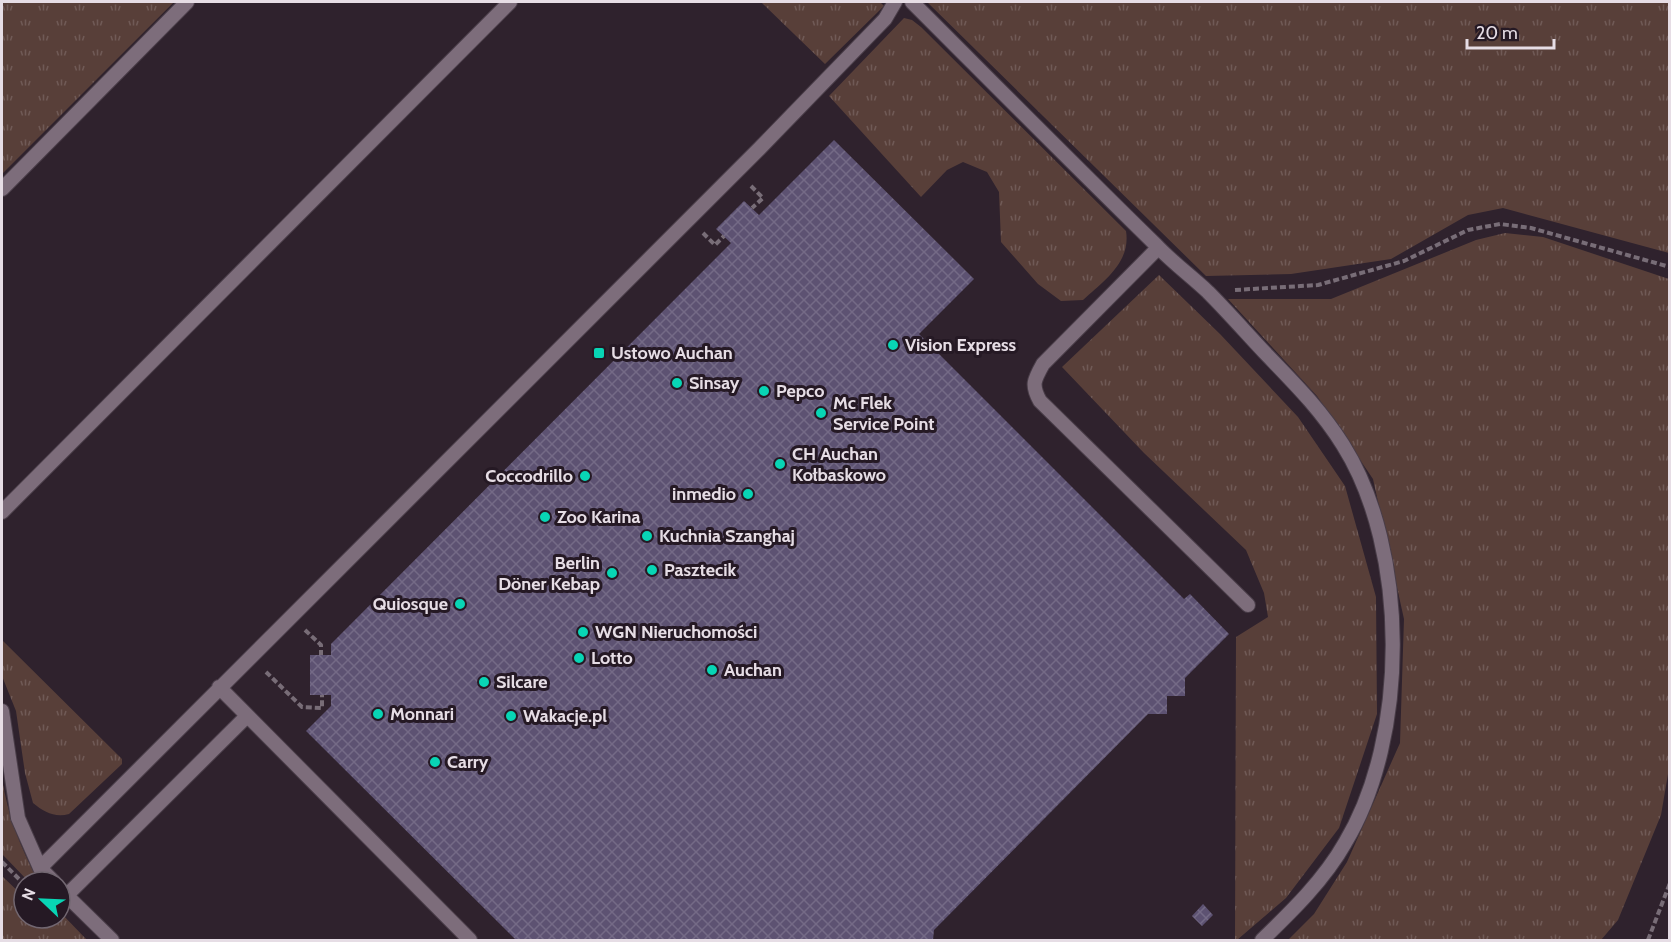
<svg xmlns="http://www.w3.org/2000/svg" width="1671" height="942" font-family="Cabin,sans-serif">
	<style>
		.grass { fill: url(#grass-tufts) }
		.building { fill: url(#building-cross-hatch) }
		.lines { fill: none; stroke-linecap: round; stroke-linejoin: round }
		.service-casing { stroke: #493d48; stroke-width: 16 }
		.path { stroke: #786d77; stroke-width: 4; stroke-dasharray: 6 3; stroke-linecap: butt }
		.service { stroke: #7d6d7b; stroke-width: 14 }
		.poi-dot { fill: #08d5b5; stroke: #251924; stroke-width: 2 }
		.labels { text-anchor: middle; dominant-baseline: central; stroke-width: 6; stroke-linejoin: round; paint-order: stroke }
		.poi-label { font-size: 18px; font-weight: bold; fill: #e6dde5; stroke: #251924; text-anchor: start }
	</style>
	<defs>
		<pattern id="grass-tufts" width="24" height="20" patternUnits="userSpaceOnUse" patternTransform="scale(1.5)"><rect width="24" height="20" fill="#583f39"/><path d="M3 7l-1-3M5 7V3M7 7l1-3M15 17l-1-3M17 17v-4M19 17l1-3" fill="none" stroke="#705a56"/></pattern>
		<pattern id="building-cross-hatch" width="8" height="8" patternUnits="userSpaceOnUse" patternTransform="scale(1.5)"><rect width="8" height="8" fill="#5d5272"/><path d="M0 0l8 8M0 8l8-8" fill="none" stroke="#746a86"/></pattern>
	</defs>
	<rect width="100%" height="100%" fill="#2f222d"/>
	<!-- grass -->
	<path class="grass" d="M2,2H174L2,174Z
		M761,2H880L884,6L825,64Z
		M927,2H1669V253L1503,208L1468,215L1391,259L1291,274L1206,276Z
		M904,18L912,20L921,27L1126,231C1131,262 1104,281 1083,300L1061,301L1038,284L1001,242L999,192L987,172L963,162L947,170L921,197L829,96Z
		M1505,233L1543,237L1669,279V768L1661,815L1618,920L1601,940H1288L1314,914L1347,862L1400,743L1404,619L1373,479L1317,396L1228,299H1331L1476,240Z
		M1159,275L1220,334L1298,417L1345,486L1376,597L1377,714L1339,828L1286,898L1237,940H1235L1236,637L1268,617L1264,593L1246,550L1144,453L1062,367Z
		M2,640L122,759V764L69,814C55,818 44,812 33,803L25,773L16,711L2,676Z
		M2,779C8,816 20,847 38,880L29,882L2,854Z
		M2,876L24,897V918H60V912L87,940H2Z"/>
	<!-- building -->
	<path class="building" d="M834,140L974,279L919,334L1184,599L1190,594L1229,634L1185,678V696H1167V714H1148L934,930L933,940H516L306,731L331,706V695H310V655H331V644L731,243L716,229L744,201L759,215Z
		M1203,904L1213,915L1202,926L1192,916Z"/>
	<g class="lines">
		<defs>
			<path id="service" d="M912,2C993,83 1074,165 1156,245C1172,262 1191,276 1208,292C1229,313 1248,335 1268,356C1296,385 1321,410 1343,445C1409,550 1409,737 1345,843C1324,880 1292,911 1262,940
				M2,189L187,2
				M1158,248L1043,364C1034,380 1031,385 1040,401L1248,605
				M2,512L510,2
				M219,687L470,940
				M2,711L18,818L40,868L54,882
				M40,868L759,149L885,19L895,2
				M61,890L112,940
				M67,895L247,716"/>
		</defs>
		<!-- service casing -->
		<use href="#service" class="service-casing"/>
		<!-- path -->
		<path class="path" d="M751,186L763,198L752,208
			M703,233L715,245L724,236
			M1235,290L1318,285L1404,261L1468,230L1500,224L1531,228L1670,267
			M305,630L321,645V655
			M266,672L302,707L322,708V695
			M2,862L21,881
			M1648,940L1670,883"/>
		<!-- service -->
		<use href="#service" class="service"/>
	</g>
	<!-- markers -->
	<g class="poi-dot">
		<circle cx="893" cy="345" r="6"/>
		<rect x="593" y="347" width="12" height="12" rx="3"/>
		<circle cx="677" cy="383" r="6"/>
		<circle cx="764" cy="391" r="6"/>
		<circle cx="821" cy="413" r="6"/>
		<circle cx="780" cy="464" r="6"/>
		<circle cx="585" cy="476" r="6"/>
		<circle cx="748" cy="494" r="6"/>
		<circle cx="545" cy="517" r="6"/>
		<circle cx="647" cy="536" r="6"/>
		<circle cx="652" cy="570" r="6"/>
		<circle cx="612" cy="573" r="6"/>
		<circle cx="460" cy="604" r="6"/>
		<circle cx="583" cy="632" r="6"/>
		<circle cx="579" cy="658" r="6"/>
		<circle cx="712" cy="670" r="6"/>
		<circle cx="484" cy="682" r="6"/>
		<circle cx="378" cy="714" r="6"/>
		<circle cx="511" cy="716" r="6"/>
		<circle cx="435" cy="762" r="6"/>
	</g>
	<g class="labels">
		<!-- poi labels -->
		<g class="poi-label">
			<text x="905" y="345">Vision Express</text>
			<text x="611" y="353">Ustowo Auchan</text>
			<text x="689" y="383">Sinsay</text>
			<text x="776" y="391">Pepco</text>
			<text x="833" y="403">Mc Flek<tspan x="833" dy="21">Service Point</tspan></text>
			<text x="792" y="454">CH Auchan<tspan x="792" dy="21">Kołbaskowo</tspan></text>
			<text x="573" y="476" text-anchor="end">Coccodrillo</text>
			<text x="736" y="494" text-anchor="end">inmedio</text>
			<text x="557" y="517">Zoo Karina</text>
			<text x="659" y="536">Kuchnia Szanghaj</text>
			<text x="600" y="563" text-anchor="end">Berlin<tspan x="600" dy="21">Döner Kebap</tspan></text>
			<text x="664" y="570">Pasztecik</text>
			<text x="448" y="604" text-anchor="end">Quiosque</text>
			<text x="595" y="632">WGN Nieruchomości</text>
			<text x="591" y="658">Lotto</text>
			<text x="724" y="670">Auchan</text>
			<text x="496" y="682">Silcare</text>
			<text x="390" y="714">Monnari</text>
			<text x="523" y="716">Wakacje.pl</text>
			<text x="447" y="762">Carry</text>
		</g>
	</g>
	<!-- border -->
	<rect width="1671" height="942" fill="none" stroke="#e6dde5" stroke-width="6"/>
	<!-- north arrow -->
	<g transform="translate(42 900) rotate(293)"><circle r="28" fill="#251924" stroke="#726771" stroke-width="1.5"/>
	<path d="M0-4.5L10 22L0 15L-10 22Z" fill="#08d5b5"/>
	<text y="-9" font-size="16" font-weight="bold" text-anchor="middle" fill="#e6dde5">N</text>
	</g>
	<!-- scale -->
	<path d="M1467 39v9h87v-9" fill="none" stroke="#e6dde5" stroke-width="3"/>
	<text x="1476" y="39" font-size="18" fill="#e6dde5" stroke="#251924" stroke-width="4.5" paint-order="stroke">20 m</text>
</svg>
